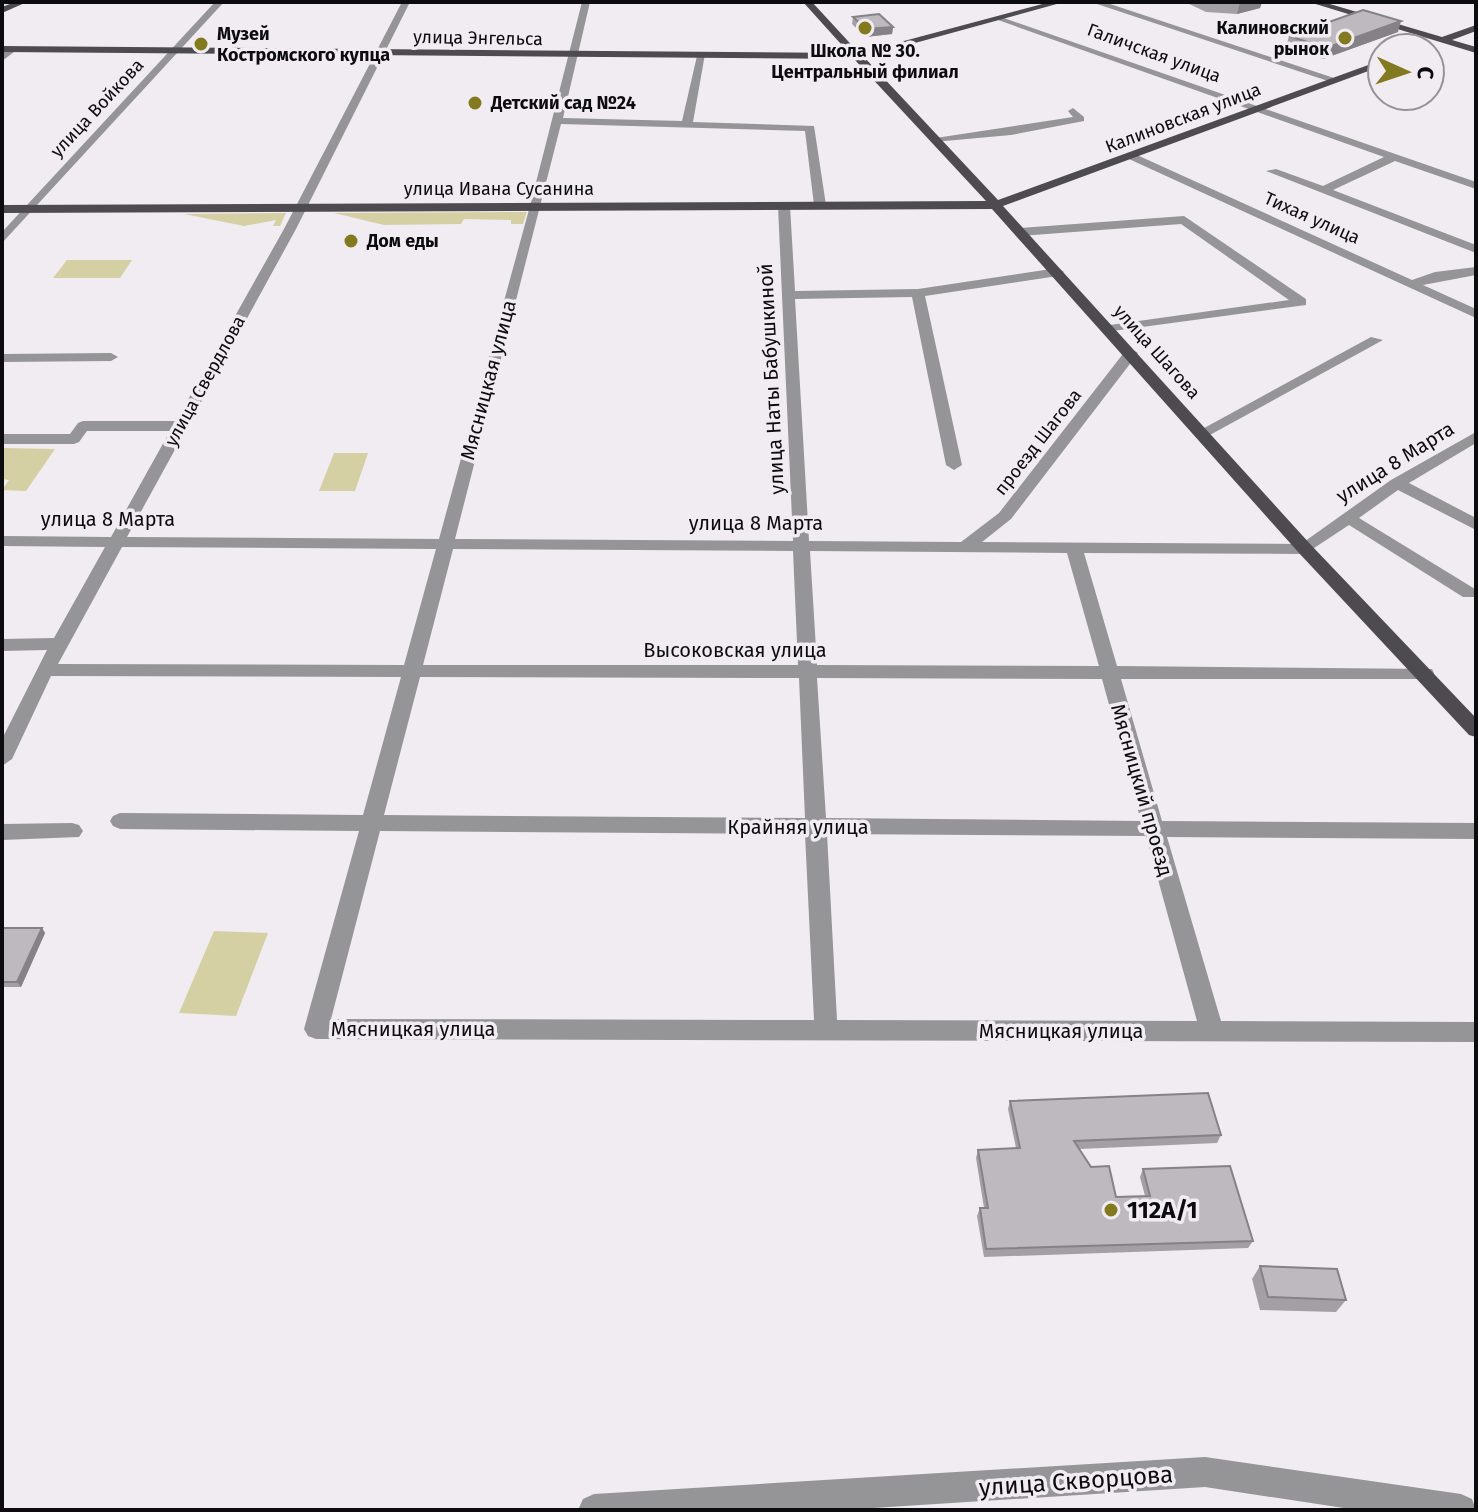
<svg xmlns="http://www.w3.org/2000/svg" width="1478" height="1512" font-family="'Fira Sans',sans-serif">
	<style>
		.green { fill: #d5d0a3 }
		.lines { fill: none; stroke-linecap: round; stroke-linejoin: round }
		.minor { fill: #959496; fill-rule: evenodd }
		.major { fill: #4e4b50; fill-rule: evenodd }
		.wall { fill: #a39fa4 }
		.shaded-wall { fill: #848286 }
		.building { fill: #bdb9bf; stroke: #848286; stroke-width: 2 }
		.poi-dot { fill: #83791e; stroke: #f0ecf2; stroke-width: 3 }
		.labels { text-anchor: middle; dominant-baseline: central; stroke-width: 7; stroke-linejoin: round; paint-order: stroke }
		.far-poi-label { font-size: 18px; font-weight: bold; fill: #0c0b0d; stroke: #f0ecf2; text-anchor: start }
		.far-street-label { font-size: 18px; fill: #0c0b0d; stroke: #f0ecf2 }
		.street-label { font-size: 20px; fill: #0c0b0d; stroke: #f0ecf2 }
		.near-poi-label { font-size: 24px; font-weight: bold; fill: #0c0b0d; stroke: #f0ecf2; text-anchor: start }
		.near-street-label { font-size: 24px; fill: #0c0b0d; stroke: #f0ecf2 }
	</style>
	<rect width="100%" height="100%" fill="#f0ecf2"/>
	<!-- green -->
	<path class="green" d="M527,212L523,224H511V220L464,219L461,224L384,225L334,213Z
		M286,213L280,226H273L276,220L244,226L184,214Z
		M67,260H132L120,278H53Z
		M2,448L55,449L26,491L2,490L9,480L2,479Z
		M334,453H368L355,491H319Z
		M214,931L268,933L236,1016L179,1013Z"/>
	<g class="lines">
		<!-- minor -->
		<path class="minor" d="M215,2H224L2,243V232Z
			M402,2H410L296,229L127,537L439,539L530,206L582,2H590L563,118L682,121L697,56L705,54L693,122L814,126L826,205L820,209L814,205L805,131L561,124L455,539L793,541L778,206L784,202L790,206L795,291L918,289L1058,268L1064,272L1058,276L925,296L962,465L954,470L946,465L912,297L795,299L809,541L961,542L999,513L1126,350L1131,349L1138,353L1136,356L1011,519L982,542L1301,544L1391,480L1476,432V443L1409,483L1476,518V530L1398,490L1359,518L1475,589V597H1463L1349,525L1305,554L1084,553L1117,666L1432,669L1434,673L1432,677L1425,679H1121L1162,821L1476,823V839L1167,837L1221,1021L1476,1022V1042L316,1039L308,1036L304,1029L359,831L120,829L113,826L110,821L113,816L120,813L363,815L401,677L51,676L12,759L2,766V739L47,650L2,651V639L54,638L105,547L2,546V536L111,537L170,431H87L79,442L74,444H2V434H70L78,423L83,421H176L284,229ZM122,547L436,549L404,665L58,664ZM453,549L793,551L798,665H423ZM810,551L1067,553L1099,666L817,665ZM420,677L799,678L805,818L384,815ZM817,678L1102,679L1141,821L826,818ZM380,831L805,834L814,1020L331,1019ZM827,834L1146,836L1197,1021L837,1020Z
			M1091,2H1104L1340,80L1331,82Z
			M998,16L1476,182V189L1395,161L1333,190L1476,245V253L1266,171L1276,169L1323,186L1384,157L998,20Z
			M10,47L18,49L2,61V53Z
			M1073,108L1084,117V121L1011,135L934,142L929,139L1073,117L1068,111Z
			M1129,155H1137L1412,280L1435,272L1476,267V275L1423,285L1476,309V318L1129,159Z
			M1184,216L1306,299V305L1105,332L1103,329L1110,325L1289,300L1181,224L1020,236L1014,232L1020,228Z
			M1371,337L1383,340L1208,436L1203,438L1195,433Z
			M2,354L111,353L118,357L111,361L2,362Z
			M72,823L79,825L83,831L79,837L2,840V824Z
			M1205,1457L1461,1494L1472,1499L1476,1510H1357L1205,1487L842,1510H578L583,1499L594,1494Z"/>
		<!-- major -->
		<path class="major" d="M15,2H27L2,13V7Z
			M803,2H812L859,53L1050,2H1064L864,57L998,200L1382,60V66L1003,206L1311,545L1476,718V737L1469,735L1299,553L992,209L2,213V205L986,201L854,59L2,52V46L849,53Z
			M1309,2H1323L1442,37L1476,25V31L1452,40L1476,47V53Z"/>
	</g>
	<!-- wall -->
	<path class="wall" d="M1185,2H1262L1260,8L1237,14L1206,12Z
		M853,17L893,27L892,34L865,37L852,24Z
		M1398,32L1323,59L1286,47L1289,36Z
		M2,928H42L45,933L21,987H2Z
		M1010,1101L1221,1135L1217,1143L1079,1149L1091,1167L1116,1197L1145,1196L1140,1177L1143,1169L1253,1241L1248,1248L984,1257L977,1216L980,1208H984L976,1158L978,1150L1016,1148L1008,1109Z
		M1260,1266L1346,1300L1336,1312L1260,1310L1252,1279Z"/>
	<!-- shaded-wall -->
	<path class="shaded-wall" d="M1240,2H1262L1260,8L1237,14Z
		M1401,21L1398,32L1323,59L1326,48Z
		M893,27L892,34L865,37L866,29Z
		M42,928L45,933L21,987L17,982Z"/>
	<!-- building -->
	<path class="building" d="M1363,10L1401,21L1326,48L1289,36Z
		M879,14L893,27L866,29L853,17Z
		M2,928H42L17,982H2Z
		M1208,1093L1221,1135L1074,1141L1091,1167L1109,1166L1116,1197L1150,1196L1143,1169L1230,1166L1253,1241L986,1249L980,1208H988L978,1150L1020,1148L1010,1101Z
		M1260,1266L1337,1269L1346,1300L1268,1297Z"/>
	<!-- markers -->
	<g class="poi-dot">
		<circle cx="865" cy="28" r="8"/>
		<circle cx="1345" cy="38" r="8"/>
		<circle cx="201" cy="44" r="8"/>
		<circle cx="475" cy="103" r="8"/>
		<circle cx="351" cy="241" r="8"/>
		<circle cx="1111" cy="1210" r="8"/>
	</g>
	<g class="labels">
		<!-- far-poi labels -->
		<g class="far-poi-label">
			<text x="1329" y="28" text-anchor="end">Калиновский<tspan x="1329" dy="21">рынок</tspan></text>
			<text x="217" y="34">Музей<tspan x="217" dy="21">Костромского купца</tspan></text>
			<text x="865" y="51" text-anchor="middle">Школа № 30.<tspan x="865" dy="21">Центральный филиал</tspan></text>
			<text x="491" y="103">Детский сад №24</text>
			<text x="367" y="241">Дом еды</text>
		</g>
		<!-- far-street labels -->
		<g class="far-street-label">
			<text transform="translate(478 38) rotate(1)">улица Энгельса</text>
			<text transform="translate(1154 53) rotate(20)">Галичская улица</text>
			<text transform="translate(97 108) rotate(-47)">улица Войкова</text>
			<text transform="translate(1183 118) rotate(-21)">Калиновская улица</text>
			<text x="499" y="189">улица Ивана Сусанина</text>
			<text transform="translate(1312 218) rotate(24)">Тихая улица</text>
			<text transform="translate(1157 352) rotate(48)">улица Шагова</text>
			<text transform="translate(205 381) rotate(-61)">улица Свердлова</text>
			<text transform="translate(1038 442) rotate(-52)">проезд Шагова</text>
		</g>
		<!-- street labels -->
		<g class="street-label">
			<text transform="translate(771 379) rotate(-93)">улица Наты Бабушкиной</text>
			<text transform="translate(488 380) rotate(-75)">Мясницкая улица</text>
			<text transform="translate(1395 462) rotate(-32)">улица 8 Марта</text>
			<text x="108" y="519">улица 8 Марта</text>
			<text x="756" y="523">улица 8 Марта</text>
			<text x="735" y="650">Высоковская улица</text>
			<text transform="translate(1142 790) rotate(74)">Мясницкий проезд</text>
			<text x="798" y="827">Крайняя улица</text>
			<text x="413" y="1029">Мясницкая улица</text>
			<text x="1061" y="1031">Мясницкая улица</text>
		</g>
		<!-- near-poi labels -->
		<g class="near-poi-label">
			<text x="1127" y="1210">112А/1</text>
		</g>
		<!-- near-street labels -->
		<g class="near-street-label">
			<text transform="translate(1076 1481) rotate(-4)">улица Скворцова</text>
		</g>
	</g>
	<!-- border -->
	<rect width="1478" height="1512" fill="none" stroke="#0c0b0d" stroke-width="8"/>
	<!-- north arrow -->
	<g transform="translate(1406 72) rotate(93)"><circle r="38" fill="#f0ecf2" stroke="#959296" stroke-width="2"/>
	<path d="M0-6L14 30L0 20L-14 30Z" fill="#83791e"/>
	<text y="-12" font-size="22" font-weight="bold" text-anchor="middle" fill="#0c0b0d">С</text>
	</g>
</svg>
